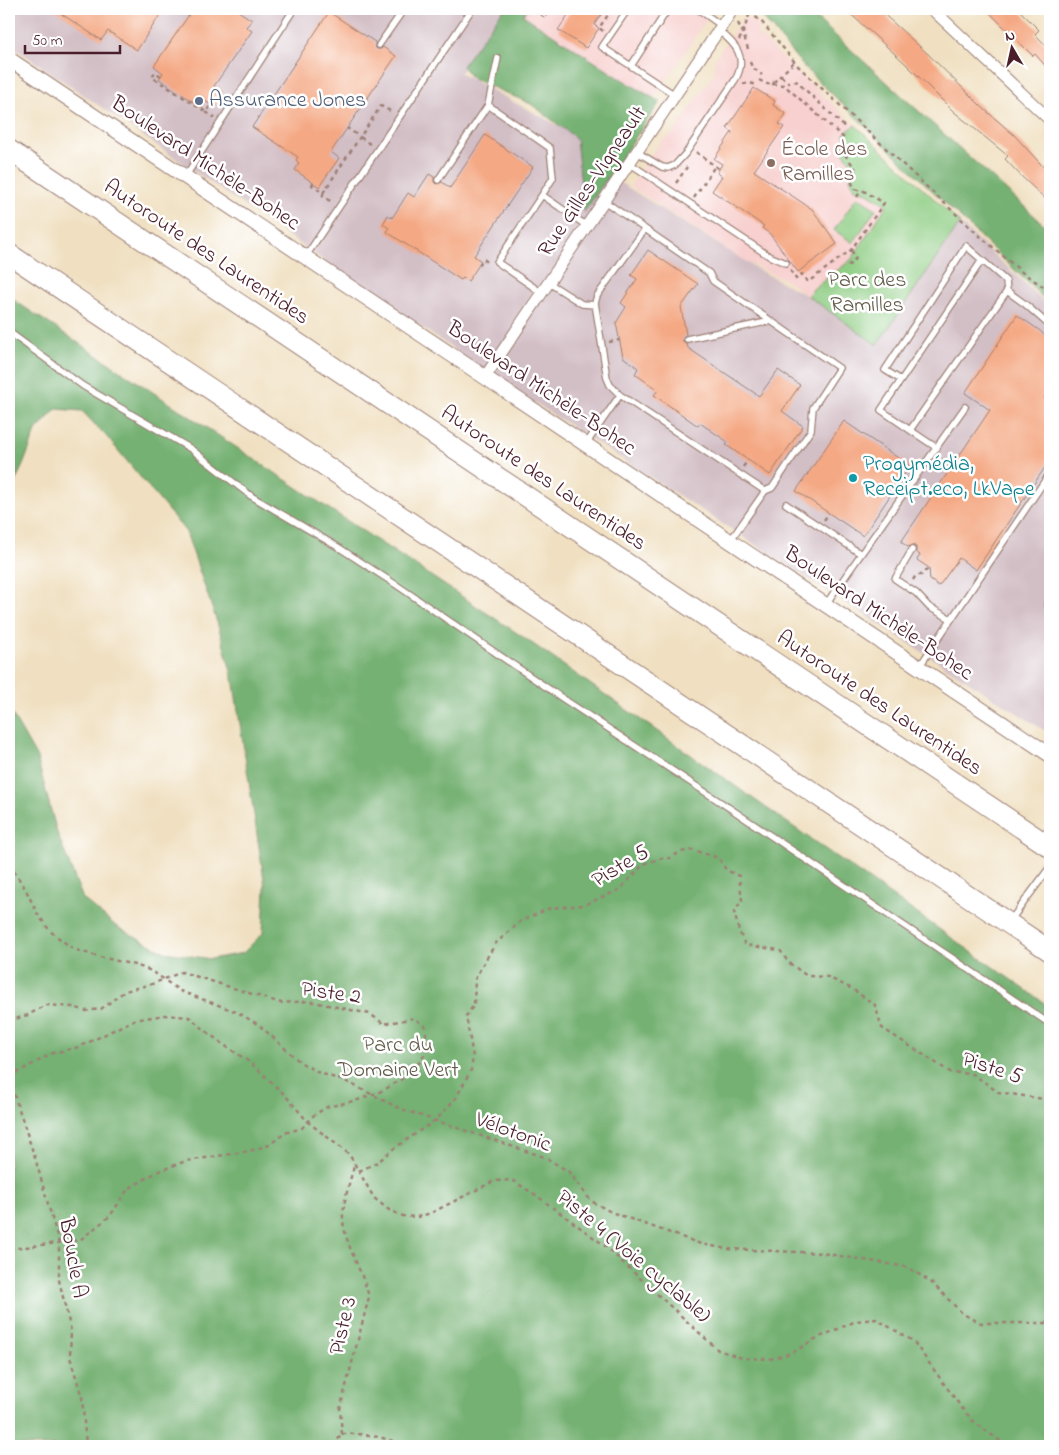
<svg xmlns="http://www.w3.org/2000/svg" width="1059" height="1455" font-family="'Indie Flower',sans-serif">
	<style>
		.built { fill: #f7d0cf }
		.industrial { fill: #d2bec5 }
		.green { fill: #90ce85; stroke: #6d7658 }
		.forest { fill: #74b172; stroke: #5f684e }
		.building { fill: #f4a883 }
		.lines { fill: none; stroke-linecap: round; stroke-linejoin: round }
		.service-casing { stroke: #9d8076; stroke-width: 8 }
		.minor-casing { stroke: #9d8076; stroke-width: 13 }
		.tertiary-casing { stroke: #9d8076; stroke-width: 16 }
		.motorway-casing { stroke: #9d8076; stroke-width: 22 }
		.path { stroke: #9d8076; stroke-width: 2.5; stroke-dasharray: 4 4; stroke-linecap: butt }
		.service { stroke: #fff; stroke-width: 5.5 }
		.minor { stroke: #fff; stroke-width: 11 }
		.tertiary { stroke: #fff; stroke-width: 14 }
		.motorway { stroke: #fff; stroke-width: 20 }
		.service-dot { fill: #5c6f8a; stroke: #fff; stroke-width: 2 }
		.education-dot { fill: #8d6e63; stroke: #fff; stroke-width: 2 }
		.culture-dot { fill: #0f9aa8; stroke: #fff; stroke-width: 2 }
		.labels { text-anchor: middle; dominant-baseline: central; stroke-width: 5; stroke-linejoin: round; paint-order: stroke }
		.service-label { font-size: 22px; fill: #4e5e75; stroke: #fff; text-anchor: start }
		.education-label { font-size: 22px; fill: #785e54; stroke: #fff; text-anchor: start }
		.street-label { font-size: 22px; fill: #4a1f2b; stroke: #fff }
		.park-label { font-size: 22px; fill: #625c4a; stroke: #fff }
		.culture-label { font-size: 22px; fill: #0d838f; stroke: #fff; text-anchor: start }
	</style>
	<rect width="100%" height="100%" fill="#fff"/>
	<filter id="ink" filterUnits="userSpaceOnUse"><feTurbulence type="fractalNoise" baseFrequency=".02" numOctaves="2"/><feDisplacementMap in="SourceGraphic" scale="10" xChannelSelector="R" yChannelSelector="G"/><feConvolveMatrix kernelMatrix="1 2 1 2 8 2 1 2 1" color-interpolation-filters="sRGB"/></filter>
	<filter id="wash" filterUnits="userSpaceOnUse"><feTurbulence type="fractalNoise" baseFrequency=".0096" numOctaves="4" result="noise"/><feDisplacementMap in="SourceGraphic" scale="20" xChannelSelector="R" yChannelSelector="G"/><feGaussianBlur stdDeviation="1.12" result="paint"/><feColorMatrix in="noise" values="0 0 0 0 0 0 0 0 0 0 0 0 0 0 0 0 0 1.4 0 .05"/><feComposite in="paint" operator="in"/></filter>
	<g filter="url(#wash)">
		<rect width="100%" height="100%" fill="#f0e0c1"/>
		<!-- built -->
		<path class="built" d="M527,9H714L654,98L618,77L523,15Z
			M744,17L757,24L760,27L756,33L960,223L877,345L787,281L744,261L630,186L661,141L672,135L715,72V59Z"/>
		<!-- industrial -->
		<path class="industrial" d="M9,9H506L460,73L585,140L605,173L759,270L808,296L877,345L960,223L1050,307V734L488,373L9,44Z"/>
		<!-- green -->
		<path class="green" d="M855,125L960,223L877,345L808,296L813,289L851,260L887,205L864,191L855,189L850,179L855,168L840,148L845,139L844,134Z
			M857,197L876,209L853,243L834,230Z"/>
		<!-- forest -->
		<path class="forest" d="M504,9H527L523,15L618,77L660,102L584,212L576,138L531,104L472,78L462,66Z
			M755,9H806L1050,230V304L805,68L763,18L754,10Z
			M9,297L523,637L1050,1007V1446H9V709L37,758L57,833L83,899L117,927L165,952L211,959L243,953L263,933L265,886L233,678L218,625L186,532L107,437L82,411L56,409L36,431L23,465L9,495Z"/>
		<g id="blocks">
			<!-- building -->
			<path class="building" d="M54,9H164L137,50L108,31L101,40Z
				M193,9H235L252,20L246,27L252,31L214,86L223,92L214,107L205,101L201,107L159,79L163,73L154,66Z
				M572,9H605L594,25L599,28L586,48L558,30Z
				M845,9H878L928,54L983,108L1014,135L1050,174V203L1021,176L1005,159L1008,156L953,111L905,63Z
				M986,9H1018L1039,30L1035,34L1050,50V71L1035,54L1033,56Z
				M329,12L375,42V47L377,49H381L383,47L396,56L331,152L339,158L319,187L295,170L299,163L296,160L298,157L252,127Z
				M754,88L775,101L773,105L786,114L779,124L784,127L754,171L812,209L837,244L798,272L770,234L762,228L764,226L712,191L722,176L717,173L722,164L714,159L732,132L727,128Z
				M485,135L533,167L474,256L481,261L479,265L468,281L463,278L461,280L387,232L389,228L383,224L388,215L392,218L408,193L414,197L429,174L434,177V182L436,184L442,182L450,188Z
				M648,250L698,284L681,307L686,334L682,340L684,342L687,344L688,348L759,396L778,370L800,385L782,411L803,426L770,475L726,445L728,442L700,423L698,426L654,395L658,390L635,374L638,368L623,357L616,323L626,307L621,303L637,279L631,275Z
				M1017,315L1039,330L1050,340V389L1044,398L1050,401V460L976,570L959,558L939,586L930,580L929,568L917,560L920,555L916,552V547L913,545L908,547L901,542L990,410L965,393Z
				M844,421L910,466L863,536L796,491Z"/>
		</g>
	</g>
	<g filter="url(#ink)">
		<use href="#blocks" fill-opacity="0" stroke="#9d8076" stroke-width="1"/>
		<g class="lines">
			<defs>
				<path id="service" d="M628,9L602,47L631,66
					M668,9L631,66L675,95
					M698,9L722,26
					M544,13L547,9
					M379,45L404,9
					M488,105L498,58
					M637,152L662,167L668,168L675,165L686,153L735,80C748,58 736,44 719,31
					M629,163L769,256L786,263
					M185,177L294,9
					M438,180L488,105L550,148L553,178L542,195
					M604,201L645,229L597,296L595,303L607,378L610,385L620,395
					M645,229L709,273L713,281L839,368L813,408L811,430L772,488L765,491
					M306,256L472,9
					M549,283L582,304L595,305
					M542,293L497,262L542,195L587,226
					M9,332L83,386L191,449L251,496L338,547L398,586L565,700L734,811L1050,1024
					M687,339L771,321
					M901,380L885,370L966,246L1006,281L1007,291
					M910,430L881,410L982,260
					M586,444L620,395L765,491L730,541
					M937,448L910,430L1007,291L1025,304L1050,326
					M786,504L861,554L826,604
					M912,550L895,579L916,593L929,607L951,619
					M861,554L965,407
					M1050,601L1048,605L1050,607
					M919,667L1050,473
					M1010,921L1050,867"/>
				<path id="minor" d="M932,9L1050,120
					M485,377L733,9"/>
				<path id="tertiary" d="M9,59L1050,755"/>
				<path id="motorway" d="M9,150L1050,847
					M9,254L1050,951"/>
			</defs>
			<!-- service casing -->
			<use href="#service" class="service-casing"/>
			<!-- minor casing -->
			<use href="#minor" class="minor-casing"/>
			<!-- tertiary casing -->
			<use href="#tertiary" class="tertiary-casing"/>
			<!-- motorway casing -->
			<use href="#motorway" class="motorway-casing"/>
			<!-- path -->
			<path class="path" d="M749,12L761,21L798,66L973,230L1023,273L1050,291
				M738,23L743,33L748,49
				M603,31L599,28L612,9
				M739,40L743,33L751,9
				M750,62L752,67L762,75
				M161,76L155,72L152,77L206,112L209,108L203,104
				M781,76L789,83L796,81L847,129
				M759,80L767,84H772L794,62
				M743,84L750,83L756,85
				M772,84L784,85L845,139L840,148L855,168L850,179L855,189L864,191L884,203L851,250L808,282L802,274L796,279L790,270
				M206,112L215,118
				M370,144L360,137L381,106L392,112
				M696,152L719,169
				M313,183L312,185L323,193V197L332,202
				M676,183L687,167
				M323,193L360,137L347,128
				M857,197L861,190
				M694,198L715,166
				M479,265L483,259L488,262
				M848,266L856,258L851,250
				M609,342L619,340
				M743,467L748,460
				M824,520L829,513
				M913,580L916,575H921L929,568
				M9,864L25,888L37,913L50,931L73,949L100,957L135,965L152,971L180,991L237,1012L259,1025L300,1062L317,1072L347,1082L401,1109L544,1157L568,1171L591,1201L611,1212L701,1244L728,1249L822,1253L907,1267L931,1282L963,1314L981,1323H1050
				M9,1021L28,1015L46,1005L74,1007L86,1011L101,1009L125,991L152,984L182,972L281,1003L309,1001L370,1014L384,1024L414,1018L425,1026L428,1049L419,1063L405,1077L384,1090L358,1100L327,1107L314,1115L302,1128L285,1133L269,1145L250,1151L186,1161L159,1171L128,1189L110,1216L80,1240L9,1249
				M9,1077L53,1053L79,1047L134,1020L164,1015L189,1017L221,1043L251,1063L285,1095L308,1122L349,1154L374,1198L389,1210L403,1216L417,1217L431,1213L494,1181L512,1180L537,1196L604,1245L718,1350L742,1358L770,1359L792,1353L813,1340L856,1321L876,1319L913,1341L961,1407L974,1422L1007,1446
				M9,1079L36,1161L59,1243V1280L71,1331L70,1357L82,1397L86,1446
				M359,1171L378,1162L393,1149L437,1119L456,1098L471,1070L473,1057L466,1016L474,1005L475,979L483,964L496,943L521,921L550,908L584,905L619,890L644,864L662,858H671L680,852L693,850L719,858L726,870L739,876L742,900L734,912L739,931L745,945L780,950L788,962L807,976L828,977L852,989L875,1005L882,1028L950,1072L973,1074L998,1092L1050,1100
				M342,1434L340,1409L369,1297C363,1272 345,1245 343,1220C342,1206 351,1177 355,1163
				M342,1434C367,1433 383,1437 406,1446
				M333,1446L342,1434"/>
			<!-- service -->
			<use href="#service" class="service"/>
			<!-- minor -->
			<use href="#minor" class="minor"/>
			<!-- tertiary -->
			<use href="#tertiary" class="tertiary"/>
			<!-- motorway -->
			<use href="#motorway" class="motorway"/>
		</g>
	</g>
	<!-- markers -->
	<circle class="service-dot" cx="199" cy="101" r="5"/>
	<circle class="education-dot" cx="771" cy="163" r="5"/>
	<circle class="culture-dot" cx="853" cy="478" r="5"/>
	<g class="labels">
		<!-- service labels -->
		<g class="service-label">
			<text x="209" y="101">Assurance Jones</text>
		</g>
		<!-- education labels -->
		<g class="education-label">
			<text x="781" y="150">École des<tspan x="781" dy="25">Ramilles</tspan></text>
		</g>
		<!-- street labels -->
		<g class="street-label">
			<text transform="translate(205 164) rotate(34)">Boulevard Michèle-Bohec</text>
			<text transform="translate(593 182) rotate(-56)">Rue Gilles-Vigneault</text>
			<text transform="translate(206 253) rotate(34)">Autoroute des Laurentides</text>
			<text transform="translate(541 389) rotate(34)">Boulevard Michèle-Bohec</text>
			<text transform="translate(543 479) rotate(34)">Autoroute des Laurentides</text>
			<text transform="translate(878 614) rotate(34)">Boulevard Michèle-Bohec</text>
			<text transform="translate(879 704) rotate(34)">Autoroute des Laurentides</text>
			<text transform="translate(621 867) rotate(-31)">Piste 5</text>
			<text transform="translate(331 994) rotate(8)">Piste 2</text>
			<text transform="translate(992 1069) rotate(18)">Piste 5</text>
			<text transform="translate(513 1133) rotate(20)">Vélotonic</text>
			<text transform="translate(633 1257) rotate(40)">Piste 4 (Voie cyclable)</text>
			<text transform="translate(72 1258) rotate(80)">Boucle A</text>
			<text transform="translate(344 1326) rotate(-77)">Piste 3</text>
		</g>
		<!-- park labels -->
		<g class="park-label">
			<text x="867" y="281">Parc des<tspan x="867" dy="25">Ramilles</tspan></text>
			<text x="398" y="1046">Parc du<tspan x="398" dy="25">Domaine Vert</tspan></text>
		</g>
		<!-- culture labels -->
		<g class="culture-label">
			<text x="863" y="465">Progymédia,<tspan x="863" dy="25">Receipt.eco, LkVape</tspan></text>
		</g>
	</g>
	<!-- margin -->
	<rect width="1059" height="1455" fill="none" stroke="#fff" stroke-width="30"/>
	<!-- north arrow -->
	<g transform="translate(1012 48) rotate(351)" stroke="#ffffff" stroke-width="4" paint-order="stroke">
	<path d="M0-4L9 19L0 12L-9 19Z" fill="#4a1f2b"/>
	<text y="-8" font-size="14" font-weight="bold" text-anchor="middle" fill="#4a1f2b">N</text>
	</g>
	<!-- scale -->
	<path d="M25 45v8h95v-8" fill="none" stroke="#4a1f2b" stroke-width="2.5"/>
	<text x="32" y="45" font-size="15" fill="#4a1f2b" stroke="#ffffff" stroke-width="4" paint-order="stroke">50 m</text>
</svg>
